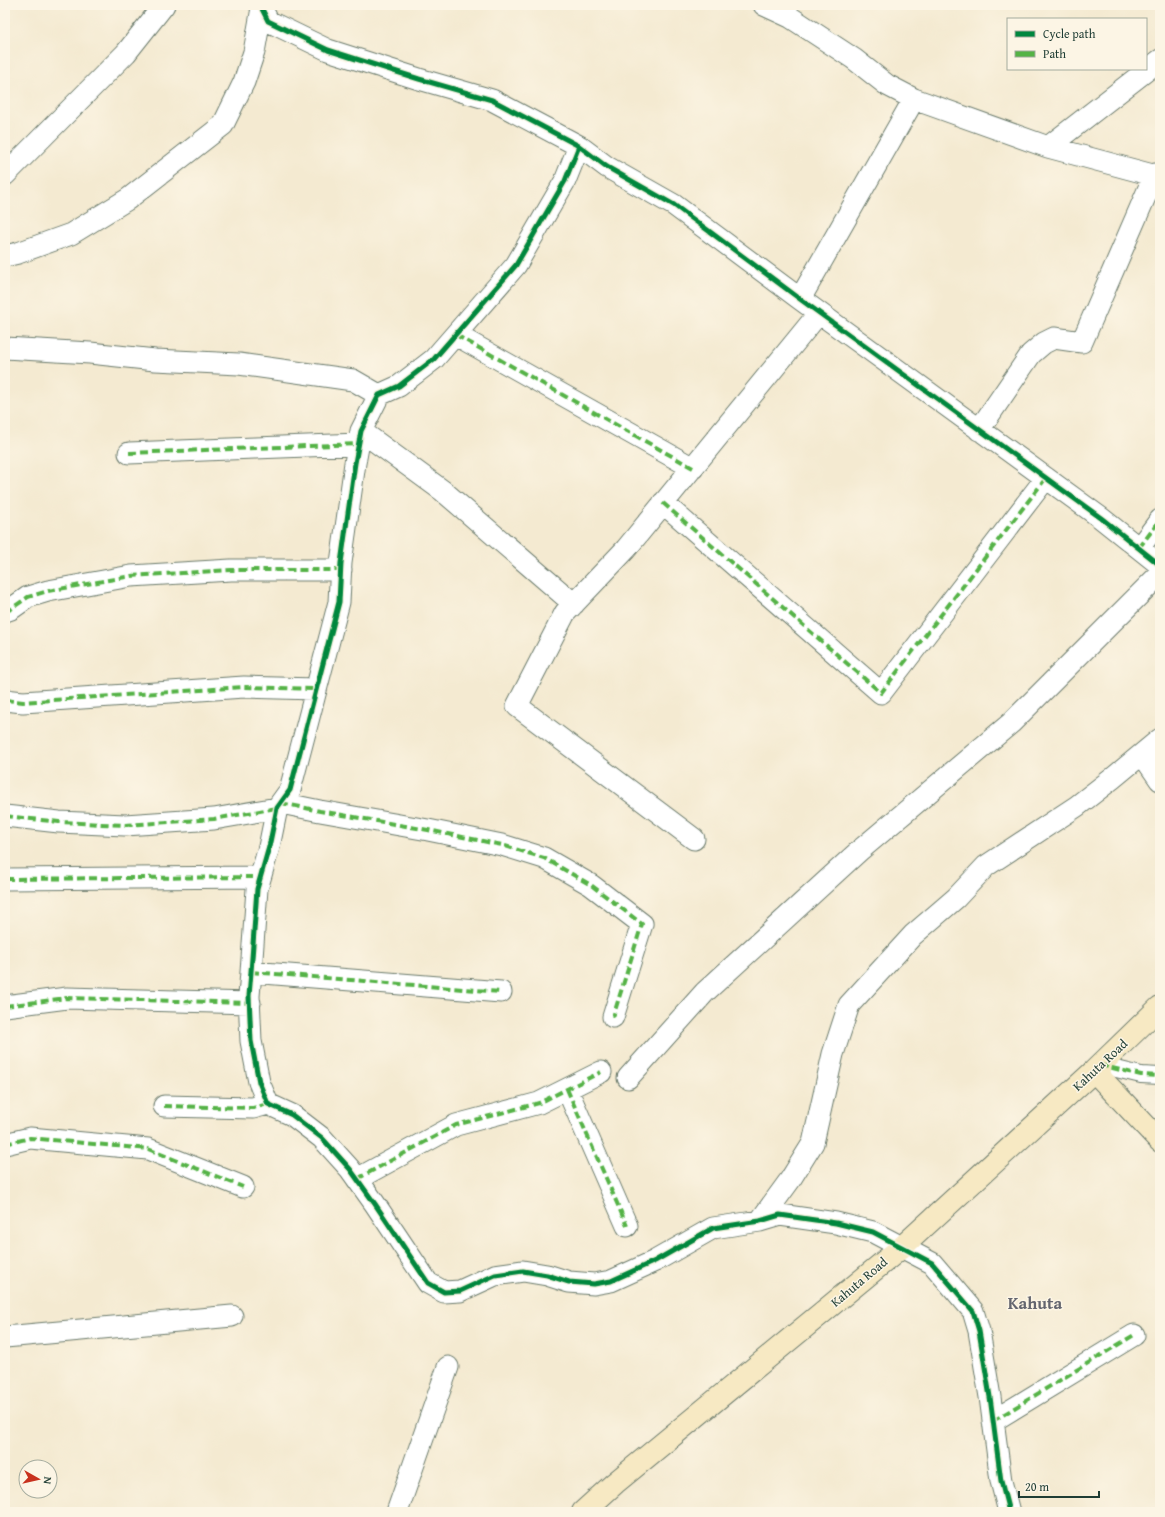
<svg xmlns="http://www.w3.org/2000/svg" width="1165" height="1517" font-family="'Gentium Book Plus',serif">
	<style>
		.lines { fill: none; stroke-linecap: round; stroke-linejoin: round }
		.pedestrian-casing { stroke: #6a7a6b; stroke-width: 18 }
		.minor-casing { stroke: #6a7a6b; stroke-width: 23 }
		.secondary-casing { stroke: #6a7a6b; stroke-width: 24 }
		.pedestrian { stroke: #fff; stroke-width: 16 }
		.minor { stroke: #fff; stroke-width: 21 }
		.secondary { stroke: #f7e9c3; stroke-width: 22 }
		.quiet { stroke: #55b346; stroke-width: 4; stroke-dasharray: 8 4; stroke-linecap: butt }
		.cycleway-casing { stroke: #fcf5e5; stroke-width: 8 }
		.cycleway { stroke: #00873e; stroke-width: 5 }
		.labels { text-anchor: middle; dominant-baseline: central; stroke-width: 3; stroke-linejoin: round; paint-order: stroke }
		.street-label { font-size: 13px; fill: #1f3d34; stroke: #fcf5e5 }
		.district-label { font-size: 17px; font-weight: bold; fill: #63656f; stroke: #fcf5e5 }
	</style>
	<rect width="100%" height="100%" fill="#fcf5e5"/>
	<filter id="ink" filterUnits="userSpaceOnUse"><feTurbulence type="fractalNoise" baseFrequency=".025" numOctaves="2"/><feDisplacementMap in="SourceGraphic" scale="8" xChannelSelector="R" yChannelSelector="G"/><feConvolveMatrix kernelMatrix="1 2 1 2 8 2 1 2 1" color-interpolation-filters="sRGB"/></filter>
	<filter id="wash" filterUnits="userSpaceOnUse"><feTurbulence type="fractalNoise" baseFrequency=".012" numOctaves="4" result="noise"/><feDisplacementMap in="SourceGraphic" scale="16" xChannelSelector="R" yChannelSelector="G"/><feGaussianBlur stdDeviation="0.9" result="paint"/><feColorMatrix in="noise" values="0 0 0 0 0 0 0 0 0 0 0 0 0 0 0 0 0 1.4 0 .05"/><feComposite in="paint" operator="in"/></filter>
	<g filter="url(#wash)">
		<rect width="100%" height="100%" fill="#f4ead1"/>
	</g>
	<g filter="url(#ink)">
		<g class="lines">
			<defs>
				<path id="pedestrian" d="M1100,1065L1141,1075L1160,1076"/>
				<path id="minor" d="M260,5L268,21L328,50L419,79L492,100L579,146L607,167L674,205L800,299L1101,518L1160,565
					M764,5L790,17L854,59L887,85L914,99L1048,147L1160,177
					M579,146L565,181L516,265L434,359L399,386L379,395L361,431L355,463L341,563L339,602L290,790L277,808L269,847L257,889L251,972L249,996L251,1041L259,1082L268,1104L292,1115L322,1138L350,1169L375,1204L428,1283L444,1292L460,1291L495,1275L523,1271L547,1275L569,1282L594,1284L611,1281L655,1261L713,1228L760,1221L780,1215L836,1223L873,1232L932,1263L973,1311L979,1331L990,1397L1001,1481L1009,1512
					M1048,147L1160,60
					M5,175L126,53L164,5
					M5,256L18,253L71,234L128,199L223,125L244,82L254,52L262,8
					M800,299L914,99
					M456,335L693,468
					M5,348L90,353L155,360L239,364L353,380L379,395
					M979,430L1031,354L1044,343L1054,338L1082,342L1155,174
					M361,431L443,491L574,604
					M129,453L359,444
					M663,503L881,693L1046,478
					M1139,548L1160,520
					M5,611L11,609L28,597L48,591L131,576L231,570H341
					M5,700L23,702L244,687L316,689
					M1142,754L1160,780
					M281,803L320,811L428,830L502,845L544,858L591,885L642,924L613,1017
					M5,816L59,822L125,825L214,819L277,808
					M694,839L517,706L565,613L626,549L819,313
					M5,879L260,877
					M251,972L501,992
					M5,1006L67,998L250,1003
					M628,1078L705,992L859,851L1011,723L1160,574
					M567,1089L627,1226
					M164,1106L253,1108L268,1104
					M5,1144L30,1138L148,1149L243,1187
					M357,1179L456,1125L539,1103L601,1072
					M760,1221L790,1180L813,1143L833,1054L849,1005L913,935L956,898L986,866L1077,806L1113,778L1160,739
					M5,1337L232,1316
					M993,1421L1134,1335
					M397,1512L448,1367"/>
				<path id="secondary" d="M1094,1071L1160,1141
					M583,1512L615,1483L902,1247L1094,1071L1160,1007"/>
			</defs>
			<!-- pedestrian casing -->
			<use href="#pedestrian" class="pedestrian-casing"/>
			<!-- minor casing -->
			<use href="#minor" class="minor-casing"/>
			<!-- secondary casing -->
			<use href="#secondary" class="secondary-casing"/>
			<!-- pedestrian -->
			<use href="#pedestrian" class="pedestrian"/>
			<!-- minor -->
			<use href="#minor" class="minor"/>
			<!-- secondary -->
			<use href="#secondary" class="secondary"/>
			<!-- quiet -->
			<path class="quiet" d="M456,335L693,468
				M129,453L359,444
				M663,503L881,693L1046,478
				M1139,548L1160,520
				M5,611L11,609L28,597L48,591L131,576L231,570H341
				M5,700L23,702L244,687L316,689
				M281,803L320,811L428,830L502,845L544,858L591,885L642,924L613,1017
				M5,816L59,822L125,825L214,819L277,808
				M5,879L260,877
				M251,972L501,992
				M5,1006L67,998L250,1003
				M1100,1065L1141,1075L1160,1076
				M567,1089L627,1226
				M164,1106L253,1108L268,1104
				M5,1144L30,1138L148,1149L243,1187
				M357,1179L456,1125L539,1103L601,1072
				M993,1421L1134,1335"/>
			<defs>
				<path id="cycleway" d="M260,5L268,21L328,50L419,79L492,100L579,146L607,167L674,205L800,299L1101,518L1160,565
					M579,146L565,181L516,265L434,359L399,386L379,395L361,431L355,463L341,563L339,602L290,790L277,808L269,847L257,889L251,972L249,996L251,1041L259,1082L268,1104L292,1115L322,1138L350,1169L375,1204L428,1283L444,1292L460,1291L495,1275L523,1271L547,1275L569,1282L594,1284L611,1281L655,1261L713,1228L760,1221L780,1215L836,1223L873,1232L932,1263L973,1311L979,1331L990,1397L1001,1481L1009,1512"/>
			</defs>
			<!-- cycleway casing -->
			<use href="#cycleway" class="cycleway-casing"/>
			<!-- cycleway -->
			<use href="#cycleway" class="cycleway"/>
		</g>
	</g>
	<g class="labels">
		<!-- street labels -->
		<g class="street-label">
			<text transform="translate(1100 1065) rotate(-43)">Kahuta Road</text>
			<text transform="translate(859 1282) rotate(-40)">Kahuta Road</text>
		</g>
		<!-- district labels -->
		<g class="district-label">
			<text x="1035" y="1302">Kahuta</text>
		</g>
	</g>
	<!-- margin -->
	<rect width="1165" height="1517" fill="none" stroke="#fcf5e5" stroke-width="20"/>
	<!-- legend -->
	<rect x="1007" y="18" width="140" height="52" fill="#fcf5e5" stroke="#a4ab9e"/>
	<rect x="1015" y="31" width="20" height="6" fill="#00873e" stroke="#a4ab9e"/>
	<text x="1043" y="38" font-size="12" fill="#1f3d34">Cycle path</text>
	<rect x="1015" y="51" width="20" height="6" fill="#55b346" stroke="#a4ab9e"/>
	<text x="1043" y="58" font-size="12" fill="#1f3d34">Path</text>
	<!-- north arrow -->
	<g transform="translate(38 1479) rotate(98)"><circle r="19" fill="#fcf5e5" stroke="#a4ab9e"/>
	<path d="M0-3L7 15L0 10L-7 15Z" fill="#c8321e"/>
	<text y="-6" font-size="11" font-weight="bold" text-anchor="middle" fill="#1f3d34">N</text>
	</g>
	<!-- scale -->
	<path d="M1019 1491v6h80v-6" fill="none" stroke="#1f3d34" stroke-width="2"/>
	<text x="1025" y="1491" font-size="12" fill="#1f3d34" stroke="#fcf5e5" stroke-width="3" paint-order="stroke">20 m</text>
</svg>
